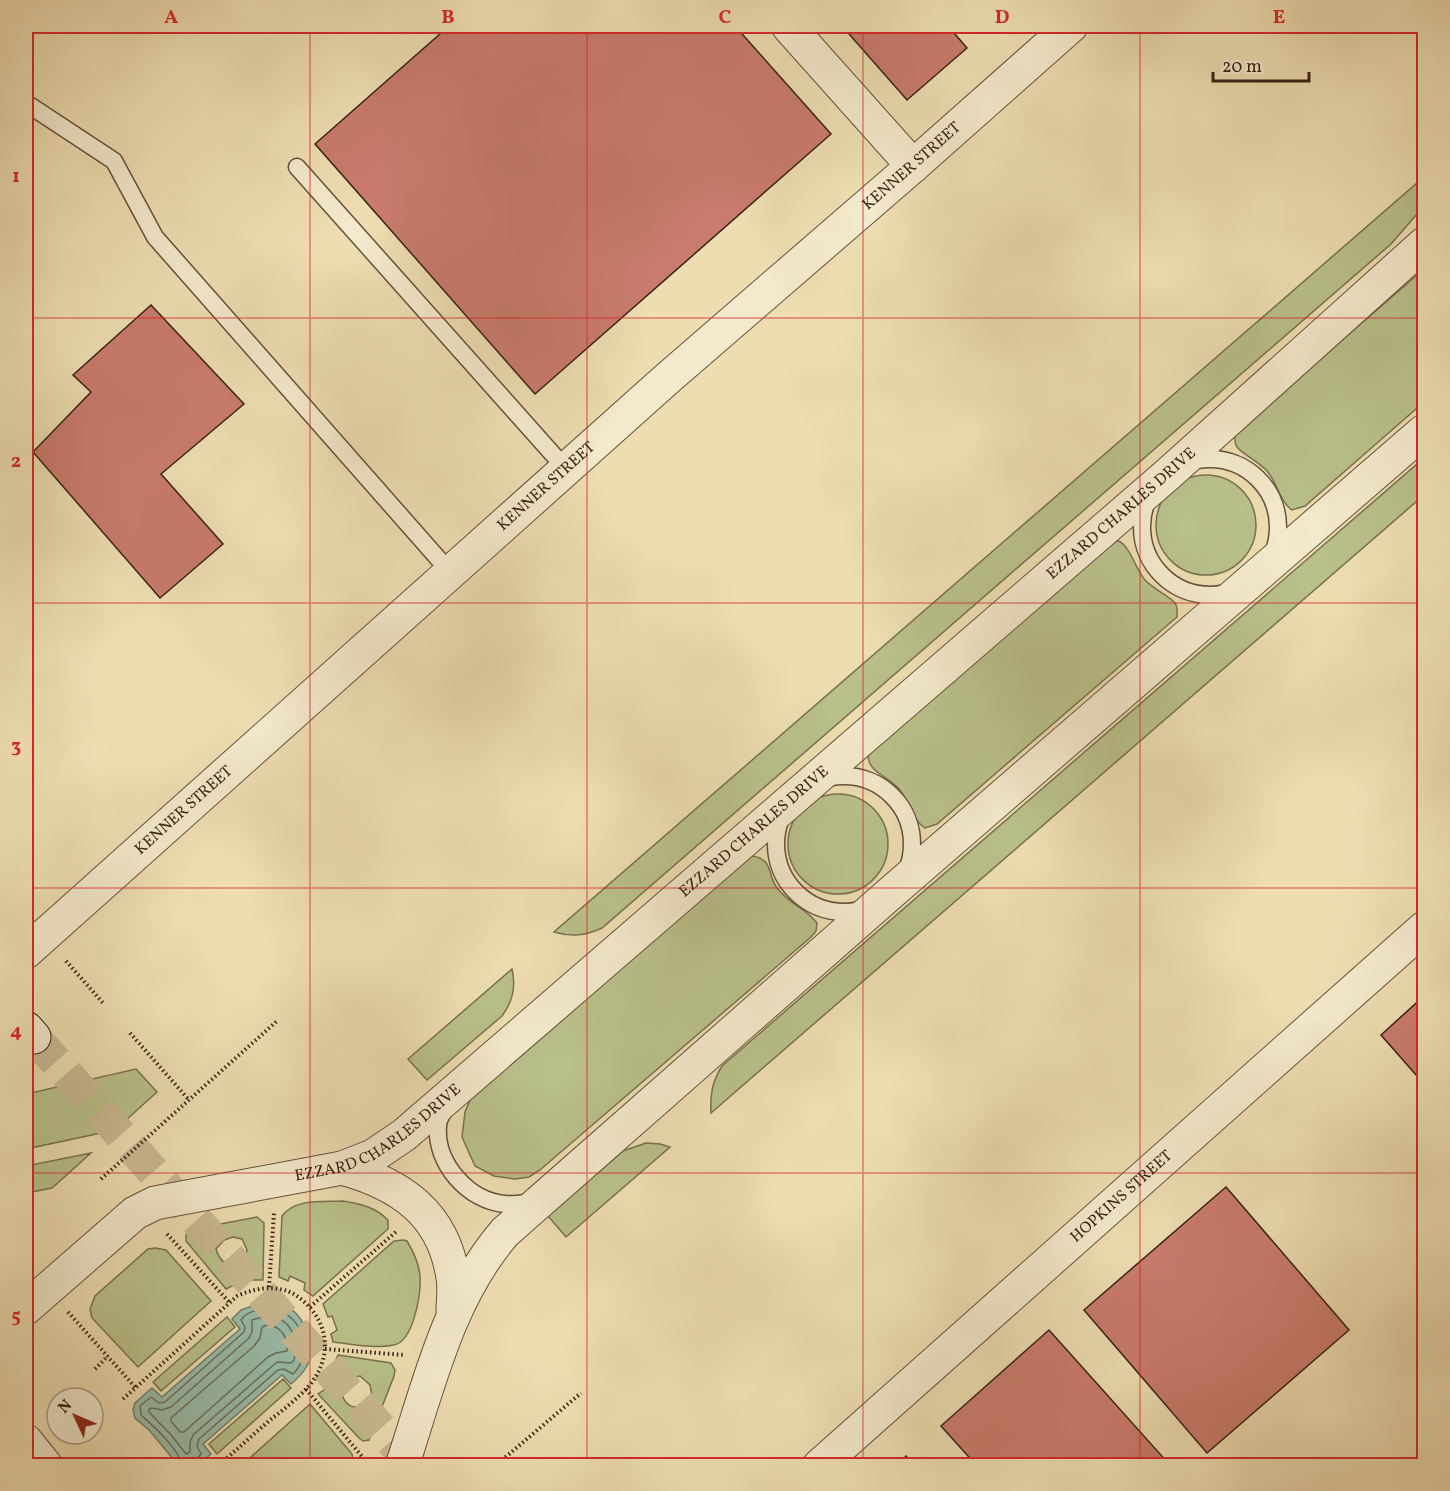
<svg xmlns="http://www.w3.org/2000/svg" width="1450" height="1491" font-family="Vollkorn,serif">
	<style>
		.green { fill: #b9c08a; stroke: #78714f; stroke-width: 1.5; fill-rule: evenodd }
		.water { fill: #9abca8; stroke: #737e6d; stroke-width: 1.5 }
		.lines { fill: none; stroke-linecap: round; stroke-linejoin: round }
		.shore { stroke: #696f5e; stroke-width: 1.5 }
		.building { fill: #c97b6d; stroke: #382214; stroke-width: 1.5 }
		.secondary-tunnel { stroke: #c9b892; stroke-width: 33; stroke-dasharray: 33 16; stroke-linecap: butt }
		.lane-casing { stroke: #65513b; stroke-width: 19 }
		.street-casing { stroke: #65513b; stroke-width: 35 }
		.secondary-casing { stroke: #382214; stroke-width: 35 }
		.path { stroke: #382214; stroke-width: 4; stroke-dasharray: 1.5 3; stroke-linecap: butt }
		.lane { stroke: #f3e9cc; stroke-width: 16 }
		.street { stroke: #f3e9cc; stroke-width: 33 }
		.secondary { stroke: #f3e9cc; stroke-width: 33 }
		.grid { fill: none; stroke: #d62828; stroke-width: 1.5; stroke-opacity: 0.55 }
		.labels { text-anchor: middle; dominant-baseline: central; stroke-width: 5; stroke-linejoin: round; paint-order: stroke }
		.street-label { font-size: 16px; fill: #382214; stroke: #f3e9cc }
		.neatline { fill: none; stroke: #d62828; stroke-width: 2 }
		.grid-label { font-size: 20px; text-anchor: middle; font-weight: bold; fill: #d62828 }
	</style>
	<rect width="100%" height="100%" fill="#edddb1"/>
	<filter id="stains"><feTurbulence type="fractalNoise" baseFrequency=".00333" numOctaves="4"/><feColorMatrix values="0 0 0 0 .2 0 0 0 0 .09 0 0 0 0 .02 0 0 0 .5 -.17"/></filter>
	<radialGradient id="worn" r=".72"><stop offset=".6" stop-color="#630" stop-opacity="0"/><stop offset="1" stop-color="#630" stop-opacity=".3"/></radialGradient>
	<!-- green -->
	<path class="green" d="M1424,177V206L1391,244L602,928C585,936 571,937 554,932Z
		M1424,269L1421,272L1424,277V402L1305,506L1292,510C1280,502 1277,482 1267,471C1259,462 1241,453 1237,447C1234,443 1235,438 1235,433Z
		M1424,458V495L711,1113C710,1095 712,1082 722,1066Z
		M1156 525a50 50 0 1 1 100 0a50 50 0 1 1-100 0Z
		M1119,541C1131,548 1135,568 1145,580C1152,588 1171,597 1175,603C1178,607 1177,612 1177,617L937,824L925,828C913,821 909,801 899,789C887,775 866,772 868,752L1112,542Z
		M788 844a50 50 0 1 1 100 0a50 50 0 1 1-100 0Z
		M753,856C774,860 767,875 777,888C788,903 807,909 817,923L816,931L811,937L540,1170L529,1177L515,1179L494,1176L475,1166L462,1137L465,1112L470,1100L746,859Z
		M512,969C516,987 513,1001 502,1016L427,1080L408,1059Z
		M136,1069L157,1092L115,1130L26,1149V1094Z
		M646,1143L660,1144L670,1147L566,1237L548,1216L623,1151Z
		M91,1153L52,1188L26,1193V1166Z
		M343,1201C361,1204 375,1207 388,1220V1229L313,1296L304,1290L305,1283L290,1276L288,1281L279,1277L282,1216C295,1198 324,1202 343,1201Z
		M257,1217L264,1223L263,1280H252L251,1276L236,1281L234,1285L226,1289L186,1241V1235L194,1229ZM233,1237L242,1239L247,1250L245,1262L234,1267C224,1264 219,1259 216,1249L224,1240Z
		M403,1240L407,1241C413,1251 419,1264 420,1276C421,1293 414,1341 394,1345C375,1349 352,1344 333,1342L331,1334L337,1330L332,1316L328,1317L323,1304L394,1241Z
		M155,1248L166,1250L211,1301L138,1367L92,1318L90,1309L95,1296L148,1249Z
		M227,1317L235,1327L161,1391L153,1382Z
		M338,1355L391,1363L395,1370L394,1376L369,1440L363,1441L359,1438L318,1394L324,1390L339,1363L335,1362ZM360,1376L370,1385L372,1396C352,1428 322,1381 360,1376Z
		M283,1379L291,1388L217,1454L209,1444Z
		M310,1404L352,1454L354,1465H242Z"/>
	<!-- water -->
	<path class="water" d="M264,1302C269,1303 274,1302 279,1303C303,1309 317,1344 307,1366C303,1373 297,1379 291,1384L282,1375L203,1444L211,1454L198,1465H178L150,1431L135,1418L133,1410L135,1403L152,1388L162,1397L240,1329L232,1319L241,1310Z"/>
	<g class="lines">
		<!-- shore -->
		<path class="shore" d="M266,1316C290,1317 300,1338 294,1360L291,1363L277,1362L193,1435L190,1442V1452L186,1454L172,1436L149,1412V1409L152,1408L162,1410L171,1407L249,1338L252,1332V1320Z
			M267,1325C282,1326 288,1338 287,1351L276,1353L268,1357L184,1432H180L171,1421V1418L254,1346L260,1338L262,1327Z
			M182,1466C180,1449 153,1426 141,1415L140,1406L151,1397L159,1403L165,1402L244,1332L245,1327L241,1320C245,1314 250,1312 257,1310C295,1300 320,1348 293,1374L284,1369L278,1370L199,1439L197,1446L201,1454L196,1460L195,1466"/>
	</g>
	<!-- building -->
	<path class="building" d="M449,26H735L831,134L535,394L315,144Z
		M842,26H948L967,48L907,100Z
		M151,305L244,404L161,474L223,544L160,598L33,452L91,392L73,375Z
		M1424,996V1084L1381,1035Z
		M1226,1187L1349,1330L1207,1453L1084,1310Z
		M1049,1330L1169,1464L1168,1466H977L941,1426Z
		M906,1456L915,1466H896Z"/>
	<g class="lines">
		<!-- secondary-tunnel -->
		<path class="secondary-tunnel" d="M34,1037L414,1466"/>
		<defs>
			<path id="lane" d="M26,103L114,161L155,237L450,572
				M297,167L566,469
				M1142 527a68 68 0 1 1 136 0a68 68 0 1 1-136 0Z
				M776 844a68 68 0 1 1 136 0a68 68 0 1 1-136 0Z
				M445,1109C442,1114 438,1120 438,1126C435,1163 468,1201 505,1204C514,1205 524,1203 533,1202"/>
			<g id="street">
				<path d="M788,26L913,166"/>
				<path id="s1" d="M26,952L668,378L913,166L1071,26"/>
				<path d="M342,1168C401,1184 444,1214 453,1278C455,1289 453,1300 453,1311"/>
				<path id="s2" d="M26,1308L135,1213L155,1203L342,1168L373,1156L404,1135L1167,475L1424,244"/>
				<path d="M26,1441L46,1466"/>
				<path d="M402,1466C429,1385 448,1298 505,1232L894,890L1424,431"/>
				<path id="s3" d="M819,1466L1424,928"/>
			</g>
			<path id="secondary" d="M26,1028L34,1037"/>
		</defs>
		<!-- lane casing -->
		<use href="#lane" class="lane-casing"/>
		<!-- street casing -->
		<use href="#street" class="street-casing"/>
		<!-- secondary casing -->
		<use href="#secondary" class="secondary-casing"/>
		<!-- path -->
		<path class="path" d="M66,961L103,1003
			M130,1033L189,1100
			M101,1179L278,1020
			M167,1234L229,1302
			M269,1287L274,1213
			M310,1307L398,1230
			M68,1312L135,1387
			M325,1349L405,1355
			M95,1369L108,1356
			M306,1389L369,1465
			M64,1398L65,1397
			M123,1399L237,1296C258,1287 281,1283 301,1299C330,1323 333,1358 308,1387C297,1399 283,1410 270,1420C253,1435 236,1450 218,1466
			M50,1410L57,1404
			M495,1466L581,1393"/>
		<!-- lane -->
		<use href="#lane" class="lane"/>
		<!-- street -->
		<use href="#street" class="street"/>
		<!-- secondary -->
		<use href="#secondary" class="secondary"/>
	</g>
	<!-- grid -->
	<path class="grid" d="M310,26V1466M587,26V1466M863,26V1466M1140,26V1466M26,318H1424M26,603H1424M26,888H1424M26,1173H1424"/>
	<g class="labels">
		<!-- street labels -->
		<g class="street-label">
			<text stroke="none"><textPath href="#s1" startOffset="1184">KENNER STREET</textPath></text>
			<text stroke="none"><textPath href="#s1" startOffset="698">KENNER STREET</textPath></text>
			<text stroke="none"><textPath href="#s2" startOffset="1377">EZZARD CHARLES DRIVE</textPath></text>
			<text stroke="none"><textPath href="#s1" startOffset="212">KENNER STREET</textPath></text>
			<text stroke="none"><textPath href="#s2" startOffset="891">EZZARD CHARLES DRIVE</textPath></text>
			<text stroke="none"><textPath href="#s2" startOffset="405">EZZARD CHARLES DRIVE</textPath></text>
			<text stroke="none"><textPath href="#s3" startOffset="405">HOPKINS STREET</textPath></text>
		</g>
	</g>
	<!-- margin -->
	<rect width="1450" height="1491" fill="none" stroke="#edddb1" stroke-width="66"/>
	<!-- north arrow -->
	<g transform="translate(75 1416) rotate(314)"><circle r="28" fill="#f3e9cc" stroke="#a89982" stroke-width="1.5"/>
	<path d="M0-4.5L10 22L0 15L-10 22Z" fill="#8f2418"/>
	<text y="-9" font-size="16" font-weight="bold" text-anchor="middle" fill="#382214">N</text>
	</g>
	<!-- scale -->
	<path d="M1213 72v9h96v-9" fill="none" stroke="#382214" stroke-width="3"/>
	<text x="1222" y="72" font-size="18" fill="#382214" stroke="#f3e9cc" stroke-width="4.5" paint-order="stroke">20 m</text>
	<rect x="33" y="33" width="1384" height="1425" class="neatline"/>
	<g class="grid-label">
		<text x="171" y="23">A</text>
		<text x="448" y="23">B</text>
		<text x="725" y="23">C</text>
		<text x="1002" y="23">D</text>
		<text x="1279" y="23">E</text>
		<text x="16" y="182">1</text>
		<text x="16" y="467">2</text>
		<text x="16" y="752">3</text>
		<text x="16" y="1037">4</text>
		<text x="16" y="1322">5</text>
	</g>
	<rect width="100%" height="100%" filter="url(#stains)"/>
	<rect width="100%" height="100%" fill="url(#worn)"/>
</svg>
